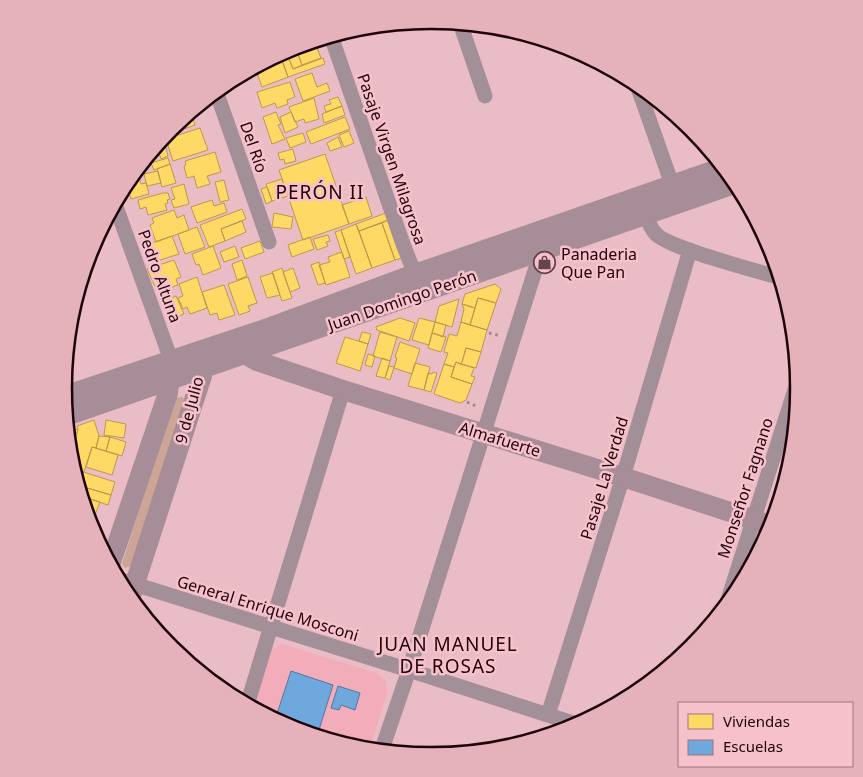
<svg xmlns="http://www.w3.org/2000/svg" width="863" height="777" font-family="'Noto Sans',sans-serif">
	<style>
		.built { fill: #f3acb9 }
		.green { fill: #cca597 }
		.homes { fill: #ffd966; stroke: #bc994a }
		.schools { fill: #6fa8dc; stroke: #57769d }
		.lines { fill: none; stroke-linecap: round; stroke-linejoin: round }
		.path { stroke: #9d878f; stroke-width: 3; stroke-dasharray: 2.5 4; stroke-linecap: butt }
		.street { stroke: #a38f98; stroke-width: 15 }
		.secondary { stroke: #a68d98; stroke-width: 20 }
		.labels { text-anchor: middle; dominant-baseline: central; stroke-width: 5; stroke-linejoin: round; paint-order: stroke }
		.street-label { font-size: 16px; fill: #1e030a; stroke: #f6c1ca }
		.poi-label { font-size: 16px; fill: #1e030a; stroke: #f6c1ca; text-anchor: start }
		.quarter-label { font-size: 19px; letter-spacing: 1px; fill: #1e030a; stroke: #f6c1ca }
		.rim { fill: none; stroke: #1e030a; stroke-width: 2.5 }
	</style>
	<rect width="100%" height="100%" fill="#eabcc5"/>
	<!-- built -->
	<path class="built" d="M282,644L377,673L386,681L387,693L369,751L359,750L290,729L252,708L272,649Z"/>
	<!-- green -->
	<path class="green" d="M182,397L187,402L131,566L125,568L122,564L174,398Z"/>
	<!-- homes -->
	<path class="homes" d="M310,46L311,50L317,48L321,58L302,65L297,51Z
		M295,47L302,65L293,69L286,51Z
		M286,51L293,69L323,58L325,64L288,77L280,54Z
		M282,61L288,77L262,87L256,70Z
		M253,68L254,72L244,75L243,73Z
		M312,73L317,87L327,83L330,91L303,101L295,79Z
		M290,82L295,97L287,100L288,104L277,108L275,103L262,108L257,92Z
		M338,97L342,106L326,112L324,106L331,104L329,100Z
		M314,98L319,119L305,123L304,119L295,122L289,107Z
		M342,106L345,115L324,123L322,114Z
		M276,112L281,124L278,125L285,139L272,144L263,117Z
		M291,112L298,127L285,133L280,117Z
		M192,115L195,125L172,133L171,128L182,119Z
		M345,117L350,129L311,144L306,132Z
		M200,128L208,150L173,161L166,139Z
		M349,131L354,143L344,147L339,135Z
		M303,133L306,142L290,148L286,138Z
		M338,137L342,147L330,151L327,143Z
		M160,141L163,149L166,148L168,156L161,159L159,153L152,155L151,152Z
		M293,149L296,161L285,164L284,159L280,160L278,153Z
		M151,152L154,159L143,163V162Z
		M215,152L221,172L207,176L210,184L197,188L194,176L187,178L184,166L186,165L185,161Z
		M325,154L349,224L303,240L279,170Z
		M168,158L170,164L154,170L151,163Z
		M170,164L176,183L162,187L157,169Z
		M158,171L161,183L147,186L144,174Z
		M138,174L141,184L146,183L149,194L131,199L126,182L131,176Z
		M282,179L288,196L272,201L266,184Z
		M224,180L229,200L220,202L215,182Z
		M184,184L189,204L174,208L171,200L175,199L171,188Z
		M267,187L272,201L266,204L261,189Z
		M163,193H168L170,199L167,200L168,203L165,204L167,210L148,215L146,207L140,209L138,200Z
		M366,197L372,216L349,224L342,205Z
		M212,200L214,206L224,203L227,212L197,223L191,207Z
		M242,209L246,219L221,229L225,241L209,247L200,225Z
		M174,210L177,218L184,215L189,230L156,242L150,225L154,223L152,218Z
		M274,213L293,217L291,229L272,227Z
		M386,213L388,220L359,231L356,224Z
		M388,220L402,258L395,260L382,223Z
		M242,221L246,232L225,241L221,229Z
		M382,223L395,260L372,268L359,231Z
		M356,224L372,268L356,274L341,230Z
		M197,227L205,247L185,254L178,234Z
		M341,230L350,257L344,259L335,232Z
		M328,235L330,241L326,242L328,246L317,250L313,239Z
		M172,236L179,254L154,262L146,245Z
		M310,237L314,249L292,257L288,245Z
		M260,241L264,252L245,259L241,248Z
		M213,246L221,268L203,275L199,264L196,265L192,254Z
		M235,246L239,257L224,262L220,252Z
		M342,252L350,277L326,285L319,265L330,262L328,257Z
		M174,260L181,277L176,279L178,285L160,291L158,285L155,286L147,269Z
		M242,260L247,276L237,280L232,264Z
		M319,262L325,283L318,285L311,265Z
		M282,268L292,298L282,301L272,272Z
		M293,268L300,288L290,292L283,272Z
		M273,273L280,295L267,298L260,277Z
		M197,277L207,308L190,314L187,307L183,309L178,298L183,296L179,284Z
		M248,277L257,303L248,306L250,311L239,315L228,284Z
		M495,284L501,289L496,303L478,298L475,308L462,304L465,294Z
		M224,285L235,315L219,320L217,313L210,315L202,292Z
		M176,296L184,314L171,319L163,301Z
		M478,298L496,303L487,330L470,325Z
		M459,299L452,327L435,322L439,306Z
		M462,304L475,308L470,325L461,322L464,309Z
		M400,318L415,323L409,341L377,330L376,327Z
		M419,318L435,322L429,345L412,340Z
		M435,322L446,325L443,337L432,333Z
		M461,322L487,330L481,352L466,348L462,362L460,364L456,362L454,367L444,364L448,353L444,352L449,334L457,336Z
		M362,332L371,334L368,344L359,341Z
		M380,332L397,337L390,361L373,356Z
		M432,333L446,337L441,352L428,348Z
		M345,337L368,344L360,371L336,363Z
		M400,342L420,349L412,374L394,368L397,358L395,357Z
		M466,348L481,352L476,368L460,364L462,362Z
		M368,354L375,356L372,367L365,365Z
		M382,358L390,361L385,378L376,376Z
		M456,362L474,368L471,376L475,377L472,384L451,377Z
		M415,363L430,367L424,390L408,386Z
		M444,364L454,367L451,377L472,384L466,400L460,403L434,394Z
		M389,366L394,367L390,380L385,378Z
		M433,372L437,373L431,392L424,390L428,373L432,374Z
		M94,420L99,436L96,448L92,447L84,472L73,468L70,456L78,429L77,426Z
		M106,420L126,424L124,438L104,435Z
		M78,429L70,455L67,433Z
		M99,436L110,437L106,451L96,448Z
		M110,437L126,442L122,456L106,451Z
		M92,447L118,455L112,475L86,467Z
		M80,471L115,482L111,495L77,485Z
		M77,485L111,495L108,505L81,496Z
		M84,497L100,502L95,515L86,512L82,501Z
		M91,528L99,531L96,539L91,529Z"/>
	<!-- schools -->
	<path class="schools" d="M291,671L333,685L318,733L348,743L347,746L290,729L271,718L275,720Z
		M338,686L360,693L355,710L341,705L339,710L331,708Z"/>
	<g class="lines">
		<!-- path -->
		<path class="path" d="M489,333L501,336
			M467,402L478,407"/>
		<!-- street -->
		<path class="street" d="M460,23L485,96
			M331,36L403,244L418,282
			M636,82L675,193
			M216,91L269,242
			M115,204L171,360
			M641,205C645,214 649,226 655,233C667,248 758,271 781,278
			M118,579L409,670L579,725
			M725,609L799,377
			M247,705L343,390
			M548,715L623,477L690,250
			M381,752L409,670L538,261L539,252L536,245"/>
		<!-- secondary -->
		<path class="secondary" d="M243,347L245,354L257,361L343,390L623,477L773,526
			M64,396L271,327L415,274L724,167
			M66,416L737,183
			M110,565L168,393L171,369
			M130,599L199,385L202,376L200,369"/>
	</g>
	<!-- icons -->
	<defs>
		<symbol id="shop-ring" viewBox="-11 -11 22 22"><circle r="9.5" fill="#f6c1ca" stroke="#65444b" stroke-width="1.5"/><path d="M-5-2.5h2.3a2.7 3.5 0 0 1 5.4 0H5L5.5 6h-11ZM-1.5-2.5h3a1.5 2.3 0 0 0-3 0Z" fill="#65444b"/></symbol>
	</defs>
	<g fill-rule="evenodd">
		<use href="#shop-ring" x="532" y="250" width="25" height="25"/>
	</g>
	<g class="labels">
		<!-- street labels -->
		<g class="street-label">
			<text transform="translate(254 147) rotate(71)">Del Río</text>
			<text transform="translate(392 159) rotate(71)">Pasaje Virgen Milagrosa</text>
			<text transform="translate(160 276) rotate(70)">Pedro Altuna</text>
			<text transform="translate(402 300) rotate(-19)">Juan Domingo Perón</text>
			<text transform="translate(189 410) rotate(-75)">9 de Julio</text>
			<text transform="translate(500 439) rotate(17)">Almafuerte</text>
			<text transform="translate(604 478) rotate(-73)">Pasaje La Verdad</text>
			<text transform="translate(745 488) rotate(-72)">Monseñor Fagnano</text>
			<text transform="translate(268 608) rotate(17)">General Enrique Mosconi</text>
		</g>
		<!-- poi labels -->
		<g class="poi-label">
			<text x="561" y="254">Panaderia<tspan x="561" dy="18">Que Pan</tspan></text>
		</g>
		<!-- quarter labels -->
		<g class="quarter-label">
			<text x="320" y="192">PERÓN II</text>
			<text x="448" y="644">JUAN MANUEL<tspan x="448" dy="22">DE ROSAS</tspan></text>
		</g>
	</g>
	<!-- crop -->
	<path d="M0 0H863V777H0ZM72 388a359 359 0 1 1 718 0a359 359 0 1 1-718 0Z" fill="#e5b2bb" fill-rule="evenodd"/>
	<path class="rim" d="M72 388a359 359 0 1 1 718 0a359 359 0 1 1-718 0Z"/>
	<!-- legend -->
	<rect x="678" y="702" width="175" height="65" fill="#f6c1ca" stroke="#a0757d"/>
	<rect x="688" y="714" width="25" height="15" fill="#ffd966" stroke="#a0757d"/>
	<text x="723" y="727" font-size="15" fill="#1e030a">Viviendas</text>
	<rect x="688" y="740" width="25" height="15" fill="#6fa8dc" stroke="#a0757d"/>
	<text x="723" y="752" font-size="15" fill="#1e030a">Escuelas</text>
</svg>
